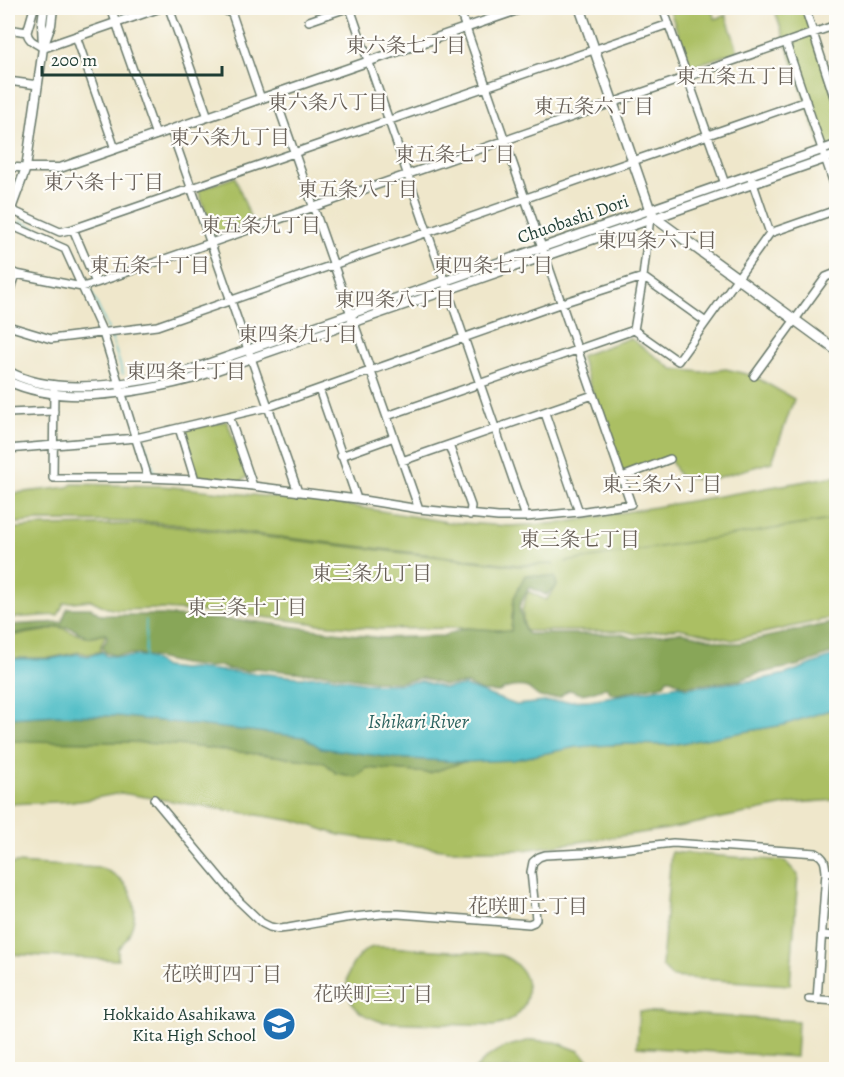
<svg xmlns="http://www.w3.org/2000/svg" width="844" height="1077" font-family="Alegreya,'Noto Serif JP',serif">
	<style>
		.green { fill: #abbf63; stroke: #657e4c; stroke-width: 1.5 }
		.forest { fill: #88a659; stroke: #547246; stroke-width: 1.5 }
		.water { fill: #4fbdc6; stroke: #377d7d; stroke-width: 1.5 }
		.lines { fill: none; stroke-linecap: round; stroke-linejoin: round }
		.stream { stroke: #4fbdc6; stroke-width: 1.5 }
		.minor-casing { stroke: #687869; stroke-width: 10 }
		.tertiary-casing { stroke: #687869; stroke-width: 11 }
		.secondary-casing { stroke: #687869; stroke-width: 12 }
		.minor { stroke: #fff; stroke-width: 7 }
		.tertiary { stroke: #fff; stroke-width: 8 }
		.secondary { stroke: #fff; stroke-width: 9 }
		.labels { text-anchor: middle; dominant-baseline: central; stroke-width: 4.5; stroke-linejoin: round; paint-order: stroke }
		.street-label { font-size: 18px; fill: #1f3d34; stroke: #fdfcf7 }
		.poi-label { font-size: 18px; fill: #1f3d34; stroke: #fdfcf7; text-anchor: end }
		.neighbourhood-label { font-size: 20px; fill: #675f57; stroke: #fdfcf7 }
		.water-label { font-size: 20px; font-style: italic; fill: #2d6360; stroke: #fdfcf7 }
	</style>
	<rect width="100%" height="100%" fill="#fdfcf7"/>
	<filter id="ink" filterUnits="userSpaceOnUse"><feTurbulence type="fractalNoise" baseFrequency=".0167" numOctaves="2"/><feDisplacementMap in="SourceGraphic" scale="12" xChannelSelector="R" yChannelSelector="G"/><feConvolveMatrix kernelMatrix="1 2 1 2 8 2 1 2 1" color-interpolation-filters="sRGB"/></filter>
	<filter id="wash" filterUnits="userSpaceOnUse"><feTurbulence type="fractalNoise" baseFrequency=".008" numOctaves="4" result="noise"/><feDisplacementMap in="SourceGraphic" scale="24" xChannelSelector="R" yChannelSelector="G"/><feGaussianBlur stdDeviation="1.35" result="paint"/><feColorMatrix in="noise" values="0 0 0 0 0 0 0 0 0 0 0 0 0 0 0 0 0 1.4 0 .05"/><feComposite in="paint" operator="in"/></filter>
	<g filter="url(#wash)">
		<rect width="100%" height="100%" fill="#efe7cb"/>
		<!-- green -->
		<path class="green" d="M669,8H711L715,19L726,15L738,51L690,67Z
			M774,8H805L836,100V190Z
			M235,177L252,222L214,235L198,190Z
			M630,338L673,369L702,372L726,369L754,376L794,399L772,462L706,481L679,476L670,459L622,477L580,356Z
			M227,421L247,477L240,482L197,476L184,430Z
			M836,476V519L565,562L824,521L836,520V617L732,640L679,628L636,634L625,631H525L522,610L528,591L546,600L557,586L555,577L525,575L514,598L511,631L466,628L380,629L319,624L247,615L162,609L118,610L107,608L91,600L64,603L58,615L8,618V529L40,526L152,524L518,566L554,564L518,565L153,522L40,521L8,524V494L68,487L72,484L162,486L333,503L447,522L509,526L561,523Z
			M59,627C77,632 85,643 103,634L105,636L100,648L102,651L88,654L79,652L50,658H8V636L45,631Z
			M836,708V800L796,803L668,829L524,850H449L339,835L301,822L121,793L80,801L8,804V741L129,742L190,746L324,762L336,773L367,768L430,773L463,762L513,760L576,747L627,744L671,745L783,725Z
			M671,852L785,861L798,875L790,985L672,977L662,966Z
			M16,863L101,868C139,882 145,921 118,949V960L8,954V865Z
			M389,947L497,954C539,965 537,1019 494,1026L382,1022C374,1019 367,1017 360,1012C345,999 343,977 355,961C359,956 364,950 370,948C375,946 383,947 389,947Z
			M639,1011L798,1021L796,1057L637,1047Z
			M531,1040L556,1042L579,1051L599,1069H475C495,1048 503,1047 531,1040Z"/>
		<!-- forest -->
		<path class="forest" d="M525,575L555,577L557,586L546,595L529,587L519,607L525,631L528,634H621L633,638L681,632L728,643H739L836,622V652L800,665L757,674L740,680L685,686L671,679H667L664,684L618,694L611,693L606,687C599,689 593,692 586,693C571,697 574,682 560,697C553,698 546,699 540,697C535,695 532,690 528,688C519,685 506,687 499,692L481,691L467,684L444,685L422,678L398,682L373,681L325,673H304L255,668L248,671L227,669L219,666L208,667L183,664L139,654L115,655L106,653L102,647L106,641L107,636L104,633L88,637L71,628L58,626L44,630L8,635V625L62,622L67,608H91L101,615H162L257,622L381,638L443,636L466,628L511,631L514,598Z
			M56,715L116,716L304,737L321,748L394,758L463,762L430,773L367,768L356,777L336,773L324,762L190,746L129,742L8,741V718Z"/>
		<!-- water -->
		<path class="water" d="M103,652L106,656H111L123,657L141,656L152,659L164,667L181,669L193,668L243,673L268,674L299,677L328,676L372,684H397L422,681L444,688L465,686L516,705L544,702L590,700L679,685L685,688L757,680L786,674L836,655V708L783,725L671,745L627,744L576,747L513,760L463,762L394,758L321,748L304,737L116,716L56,715L8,718V659H50L77,654L88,656Z"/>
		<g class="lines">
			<!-- stream -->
			<path class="stream" d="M20,221L70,243L87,282
				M89,287L108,329
				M110,333L123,374
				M130,397L142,433
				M143,438L155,474
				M145,658L146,620"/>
		</g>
	</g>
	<g filter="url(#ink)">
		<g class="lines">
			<defs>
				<path id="minor" d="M34,8L27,32C28,41 36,43 43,48
					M111,8L156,135
					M169,8L208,117
					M221,8L232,14L261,99
					M350,8L526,517
					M663,8L725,184
					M805,8L836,103
					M309,21L347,8
					M8,29L27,32
					M76,36L115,149
					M786,43L836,190
					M8,81L38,85
					M274,94L419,509
					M171,130L298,492
					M8,167L26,168
					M750,175L770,233
					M11,210L60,232L73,229L669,24
					M8,224L65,249L103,333L148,478
					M73,229L96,283
					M8,270L16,274L82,287L96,283L836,25
					M8,299L16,274
					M8,326L51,339L157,326L806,101
					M634,330L678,361L770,233L836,210
					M634,330L643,277L650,217
					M754,376L826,277L836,273
					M319,389L357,499
					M54,390L53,478H148L195,480L253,486L357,499L419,509L498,517H526L579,512L631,504L459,8
					M8,413L54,411
					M545,413L579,512
					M229,416L253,486
					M387,416L634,330
					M179,428L195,480
					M449,445L471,506L470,515
					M8,449L136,438L268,407L562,303L643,277L706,322
					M341,456L394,437
					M402,461L593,395
					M622,477L670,459
					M154,799L240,902L262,923L270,927L279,929L288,928L345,918L382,914H399L529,924L534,922L536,919L531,872L533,862L539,857L545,855L584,853L673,843L816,853C825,858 825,862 826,872L817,1000
					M826,872L836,873
					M822,935L836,936
					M809,999L836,1001"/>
				<path id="tertiary" d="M45,42L51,25L53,8
					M43,48L159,8
					M26,168H60L523,8
					M8,217L26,168L43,48L42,23L44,8
					M8,371C54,399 137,383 187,371L836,145
					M8,381C60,406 137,393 191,379L836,155"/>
				<path id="secondary" d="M580,8L650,210L655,218L836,350"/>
			</defs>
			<!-- minor casing -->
			<use href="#minor" class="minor-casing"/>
			<!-- tertiary casing -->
			<use href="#tertiary" class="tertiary-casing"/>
			<!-- secondary casing -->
			<use href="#secondary" class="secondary-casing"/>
			<!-- minor -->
			<use href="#minor" class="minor"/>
			<!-- tertiary -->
			<use href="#tertiary" class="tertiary"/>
			<!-- secondary -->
			<use href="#secondary" class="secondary"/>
		</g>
	</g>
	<!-- icons -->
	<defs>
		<symbol id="school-disc" viewBox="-11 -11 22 22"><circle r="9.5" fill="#1f6fb2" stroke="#fdfcf7"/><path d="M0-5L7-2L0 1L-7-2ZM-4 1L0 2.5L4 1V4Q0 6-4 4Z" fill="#fff"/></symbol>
	</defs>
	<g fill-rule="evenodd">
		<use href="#school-disc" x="260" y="1005" width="38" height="38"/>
	</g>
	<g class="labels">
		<!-- street labels -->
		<g class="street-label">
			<text transform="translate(573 219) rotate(-19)">Chuobashi Dori</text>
		</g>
		<!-- poi labels -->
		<g class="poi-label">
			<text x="256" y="1014">Hokkaido Asahikawa<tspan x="256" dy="21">Kita High School</tspan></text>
		</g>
		<!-- neighbourhood labels -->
		<g class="neighbourhood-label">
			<text x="406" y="45">東六条七丁目</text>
			<text x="736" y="76">東五条五丁目</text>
			<text x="328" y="102">東六条八丁目</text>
			<text x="594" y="106">東五条六丁目</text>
			<text x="230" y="137">東六条九丁目</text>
			<text x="455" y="154">東五条七丁目</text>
			<text x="104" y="182">東六条十丁目</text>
			<text x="358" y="189">東五条八丁目</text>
			<text x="261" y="225">東五条九丁目</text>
			<text x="657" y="240">東四条六丁目</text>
			<text x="150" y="265">東五条十丁目</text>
			<text x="493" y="265">東四条七丁目</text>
			<text x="395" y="299">東四条八丁目</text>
			<text x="298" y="334">東四条九丁目</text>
			<text x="186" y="371">東四条十丁目</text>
			<text x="662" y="484">東三条六丁目</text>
			<text x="580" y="539">東三条七丁目</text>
			<text x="372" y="573">東三条九丁目</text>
			<text x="247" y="607">東三条十丁目</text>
			<text x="528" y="906">花咲町二丁目</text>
			<text x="222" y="974">花咲町四丁目</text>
			<text x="373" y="994">花咲町三丁目</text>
		</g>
		<!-- water labels -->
		<g class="water-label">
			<text x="418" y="721">Ishikari River</text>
		</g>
	</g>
	<!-- margin -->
	<rect width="844" height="1077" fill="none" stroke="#fdfcf7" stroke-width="30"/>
	<!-- scale -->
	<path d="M42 66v9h180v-9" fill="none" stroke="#1f3d34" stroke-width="3"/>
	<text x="51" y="66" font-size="18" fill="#1f3d34" stroke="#fdfcf7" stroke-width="4.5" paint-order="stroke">200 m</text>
</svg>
